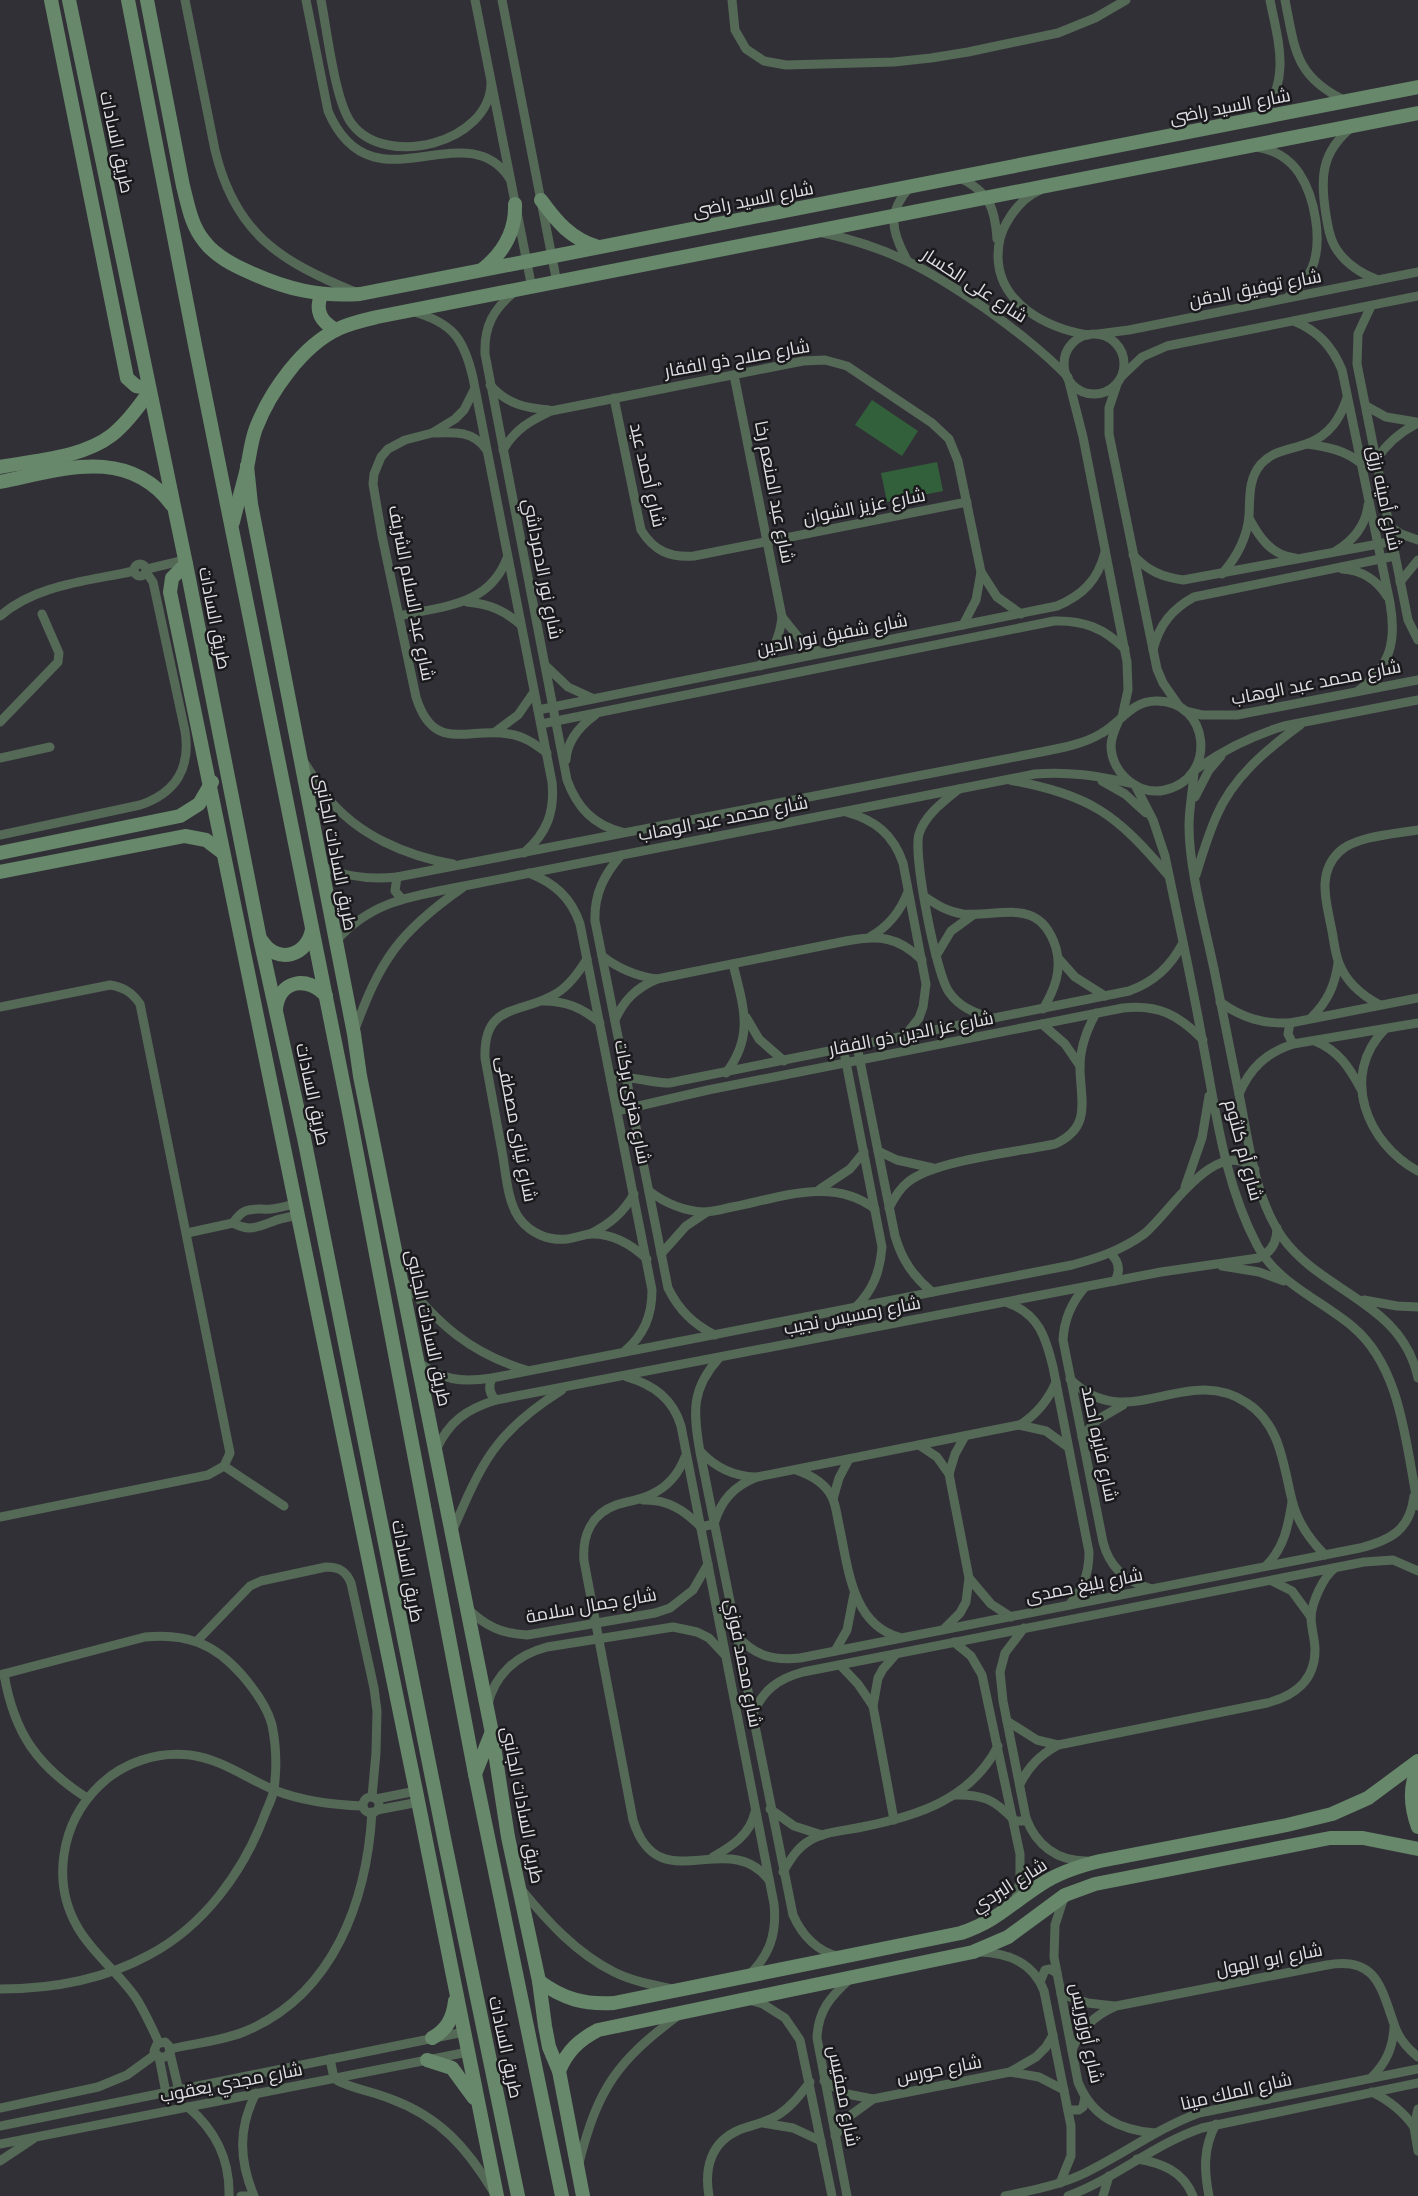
<svg xmlns="http://www.w3.org/2000/svg" width="1418" height="2196" viewBox="0 0 1418 2196" font-family="'Space Grotesk',Cairo,sans-serif">
<rect width="100%" height="100%" fill="#323037"/>
<!-- green -->
<g fill="#32603a">
<polygon points="872,400 918,431 902,456 855,425"/>
<polygon points="937,462 943,491 887,502 881,473"/>
</g>
<g fill="none" stroke-linecap="round" stroke-linejoin="round">
<!-- street -->
<g stroke="#556957" stroke-width="9">
<path d="M185 0 215 150C235 234 280 261 355 292"/>
<path d="M306 0 328 111C372 214 465 109 510 179"/>
<path d="M321 0C327 30 335 103 352 124 386 169 490 143 491 83"/>
<polyline points="475,0 532,288"/>
<polyline points="502,0 557,283"/>
<polyline points="732,0 735,30 746,49 764,61 786,65 894,62 931,58 968,52 1058,33 1095,18 1126,0"/>
<path d="M1285 0C1295 50 1295 77 1346 101"/>
<path d="M1263 117C1290 76 1279 45 1270 0"/>
<path d="M1352 127C1321 152 1320 178 1326 215 1328 227 1330 240 1337 250 1347 265 1362 274 1378 280"/>
<path d="M1256 147C1273 149 1289 158 1299 173 1315 197 1323 241 1312 268 1307 280 1299 289 1289 296"/>
<path d="M958 177C988 191 995 206 997 239"/>
<path d="M1040 190C1026 196 1015 208 1007 222 1000 233 998 243 998 257 999 304 1047 328 1088 335"/>
<path d="M819 232C889 247 928 269 986 309 1015 330 1043 351 1068 377"/>
<path d="M907 260C891 231 887 212 910 187"/>
<path d="M514 292C493 310 484 326 485 354L567 780C577 807 593 825 622 832"/>
<polyline points="1371,306 1358,334 1357,364 1408,620 1418,640"/>
<path d="M414 312C453 323 464 339 473 378L552 782C555 812 547 833 524 853"/>
<path d="M1294 321C1318 331 1332 346 1342 370L1390 603C1397 643 1390 666 1358 691"/>
<polyline points="1098,334 1129,330 1418,272"/>
<circle cx="1094" cy="364" r="30"/>
<path d="M734 375 782 617C780 637 773 651 760 666"/>
<polyline points="1122,376 1142,357 1167,346 1418,296"/>
<polyline points="1068,378 1083,437 1127,662 1128,690 1122,717"/>
<polyline points="1117,384 1109,408 1109,434 1157,669 1163,683 1179,706"/>
<path d="M490 385C507 404 525 408 549 410"/>
<path d="M474 390 464 410 455 419 432 433 405 440 388 449 381 457 374 474 373 484 382 536 416 697C434 755 469 726 509 734 524 736 535 744 547 753"/>
<path d="M614 398 641 530C654 551 670 558 694 556L967 502"/>
<polyline points="1366,406 1386,417 1416,422"/>
<path d="M434 433C455 432 473 431 486 449"/>
<path d="M1307 444C1328 447 1345 450 1362 464"/>
<path d="M503 450C515 429 530 421 551 411L803 361 825 360 847 366 932 423 949 439 958 461 981 572 976 600 963 625"/>
<path d="M1376 460C1387 443 1400 432 1418 423"/>
<path d="M1249 518C1259 537 1271 555 1295 558"/>
<polyline points="1389,526 1401,534 1418,540"/>
<path d="M1336 551C1353 541 1366 525 1368 505"/>
<path d="M1133 555C1148 571 1162 577 1183 580L1384 543"/>
<circle cx="140" cy="570" r="6"/>
<polyline points="147,569 185,560"/>
<path d="M1342 569C1361 570 1377 580 1387 596"/>
<polyline points="981,572 997,597 1021,614"/>
<path d="M1222 574C1236 558 1247 538 1249 516 1250 498 1248 479 1261 464 1274 450 1290 450 1306 444 1329 436 1340 419 1347 398"/>
<polyline points="1400,582 1418,560"/>
<path d="M467 602C489 604 504 610 521 625"/>
<path d="M0 616C37 584 89 581 134 571"/>
<path d="M399 616C443 606 489 606 507 558"/>
<polyline points="782,617 799,638 821,653"/>
<path d="M1153 650C1159 625 1172 609 1194 597L1395 556"/>
<polyline points="547,667 568,687 592,698"/>
<path d="M538 710 1057 606C1083 595 1098 580 1105 552"/>
<polyline points="1185,711 1202,715 1237,715 1418,680"/>
<polyline points="0,722 58,662 59,653 42,614"/>
<path d="M541 724 1054 621C1083 620 1104 628 1125 649"/>
<polyline points="495,732 518,715 534,692"/>
<polyline points="0,758 50,747"/>
<path d="M566 760C567 740 580 726 595 715"/>
<path d="M304 762C312 774 319 787 328 798 358 835 406 856 453 864"/>
<path d="M1195 770C1223 750 1251 736 1284 726L1418 700"/>
<path d="M1194 772C1193 790 1189 808 1189 826 1189 869 1205 926 1214 969 1223 1012 1231 1056 1240 1099 1249 1144 1255 1198 1282 1237 1322 1293 1402 1302 1418 1378"/>
<path d="M1010 780C1092 796 1115 813 1168 875"/>
<polyline points="1102,781 1125,794 1146,813"/>
<path d="M1135 785 1153 820 1165 856C1178 919 1192 981 1203 1044 1216 1112 1224 1182 1257 1245 1277 1283 1321 1300 1353 1327 1402 1368 1406 1447 1418 1506"/>
<path d="M959 789C944 801 925 815 919 834 913 855 936 974 949 992 959 1007 975 1013 991 1018"/>
<polyline points="1195,797 1209,770 1221,756"/>
<path d="M846 812C875 820 893 834 903 863L926 984 923 1007 919 1018 904 1037"/>
<path d="M0 835 140 805C176 793 191 768 185 731L153 582 146 572"/>
<path d="M621 855C604 875 594 894 595 921L668 1288C679 1310 693 1324 715 1335"/>
<path d="M321 866C346 877 369 880 397 877L1041 752C1062 748 1084 744 1102 733 1121 722 1132 701 1156 701 1210 700 1218 778 1165 790 1138 796 1112 773 1111 746 1111 737 1115 729 1119 720"/>
<path d="M529 873C554 883 571 897 580 924L652 1290C652 1316 644 1335 624 1352"/>
<path d="M1196 875C1202 855 1208 836 1216 817 1233 777 1266 750 1300 725"/>
<polyline points="397,877 395,891 402,899"/>
<path d="M925 897C937 905 948 912 963 914 1001 917 1040 896 1056 948 1062 970 1055 989 1043 1009"/>
<path d="M870 937C889 926 900 912 908 892"/>
<path d="M336 941C372 900 414 896 464 886L1035 774C1068 771 1098 776 1130 783"/>
<path d="M602 956C619 969 635 976 657 979"/>
<polyline points="936,956 951,931 973,915"/>
<path d="M587 959C579 972 570 985 557 993 523 1015 483 1001 485 1058 491 1091 497 1124 503 1157 506 1176 508 1202 519 1218 531 1234 549 1241 567 1239 575 1238 582 1235 590 1234 613 1233 631 1244 647 1259"/>
<polyline points="1059,959 1075,977 1105,996"/>
<path d="M543 1001C566 1001 583 1008 600 1023"/>
<path d="M1220 1002C1242 1018 1263 1024 1290 1023L1418 998"/>
<path d="M1380 1005C1363 996 1346 982 1339 963 1335 954 1334 941 1332 931 1327 904 1316 874 1339 852 1355 836 1395 834 1418 830"/>
<path d="M0 1007 110 985C123 987 132 992 140 1004L230 1453 224 1466 208 1475 0 1517"/>
<polyline points="746,1017 759,1039 784,1061"/>
<path d="M1311 1018C1327 1002 1335 986 1338 963"/>
<path d="M615 1020C624 1000 636 988 657 979L846 941C878 935 898 936 922 960"/>
<polyline points="1290,1023 1288,1034 1293,1044"/>
<polyline points="1042,1024 1065,1044 1080,1066"/>
<path d="M1385 1029C1339 1075 1367 1144 1418 1171"/>
<path d="M354 1032C380 960 399 932 462 888"/>
<path d="M1315 1041C1339 1051 1349 1067 1361 1089"/>
<path d="M857 1046 895 1236C902 1260 913 1276 932 1292"/>
<path d="M845 1057 882 1247C880 1272 873 1290 856 1307"/>
<path d="M726 1073C755 1035 743 1006 733 964"/>
<path d="M611 1080C628 1074 650 1083 669 1083L1129 991C1154 982 1170 967 1183 943"/>
<path d="M1239 1094C1250 1068 1266 1053 1293 1044L1418 1023"/>
<path d="M617 1111 708 1090 1123 1008C1158 1004 1179 1015 1203 1040"/>
<polyline points="878,1151 897,1160 933,1168"/>
<polyline points="1185,1187 1202,1138 1209,1096"/>
<polyline points="820,1189 850,1169 864,1152"/>
<path d="M649 1191C665 1203 684 1211 704 1212 713 1212 723 1209 732 1207 779 1198 833 1176 875 1209"/>
<path d="M889 1208C894 1198 899 1189 908 1182 935 1160 1018 1152 1055 1144 1093 1127 1080 1099 1080 1067 1080 1048 1087 1029 1096 1013"/>
<path d="M233 1223C245 1205 253 1210 271 1209 279 1208 287 1206 295 1204"/>
<path d="M187 1233 233 1223C249 1232 258 1227 274 1221 282 1218 290 1217 298 1215"/>
<path d="M590 1234C610 1224 623 1213 634 1194"/>
<path d="M1110 1253C1119 1261 1121 1270 1115 1281"/>
<polyline points="661,1254 686,1226 707,1212"/>
<polyline points="1222,1266 1259,1272 1284,1281"/>
<path d="M402 1279C438 1324 470 1353 526 1370"/>
<path d="M1085 1287C1071 1303 1064 1319 1063 1340L1103 1542C1109 1566 1125 1581 1149 1588"/>
<polyline points="1364,1300 1397,1306 1418,1307"/>
<path d="M1008 1303C1039 1314 1046 1338 1053 1367L1089 1552C1089 1574 1083 1589 1069 1605"/>
<path d="M719 1358C691 1389 693 1412 700 1452L793 1915C802 1935 815 1950 837 1956"/>
<path d="M416 1361C443 1380 460 1383 492 1378L1072 1265C1098 1258 1122 1250 1144 1234 1170 1213 1216 1134 1255 1169"/>
<path d="M627 1377C654 1385 673 1399 681 1426L774 1904C777 1933 770 1955 749 1975"/>
<path d="M492 1378C488 1387 489 1394 496 1400"/>
<path d="M1070 1379C1127 1437 1186 1362 1247 1403 1281 1425 1283 1465 1292 1500 1297 1521 1310 1540 1325 1555"/>
<path d="M1020 1425C1037 1414 1048 1401 1056 1382"/>
<polyline points="1082,1437 1097,1420 1123,1405"/>
<polyline points="919,1445 937,1457 949,1474 969,1578 966,1602 960,1613 944,1629"/>
<path d="M436 1450C449 1421 467 1409 496 1400L1161 1272 1258 1258C1271 1253 1277 1242 1277 1228"/>
<path d="M701 1452C716 1468 733 1476 755 1477"/>
<path d="M685 1457C679 1473 669 1486 652 1494 641 1500 628 1501 616 1505 591 1514 582 1536 584 1561L633 1820C658 1902 728 1826 769 1880"/>
<polyline points="224,1466 284,1506"/>
<path d="M796 1470C811 1475 825 1483 832 1497 836 1505 837 1516 839 1525 848 1565 851 1624 899 1637"/>
<polyline points="949,1474 955,1454 965,1436"/>
<polyline points="833,1499 839,1478 849,1459"/>
<path d="M643 1500C667 1499 684 1510 701 1527L714 1524C721 1500 734 1486 757 1477L1019 1425 1046 1431 1068 1447"/>
<path d="M452 1532C482 1462 495 1432 562 1390"/>
<path d="M1266 1566C1284 1548 1288 1527 1292 1502"/>
<polyline points="969,1578 991,1604 1011,1617"/>
<polyline points="1272,1581 1292,1591 1311,1617"/>
<path d="M467 1608C485 1626 502 1634 527 1635L655 1613 670 1608 693 1590 708 1564"/>
<path d="M1024 1628 1005 1653 1000 1672 1003 1701 1026 1818C1036 1845 1057 1861 1086 1861"/>
<path d="M736 1635C755 1656 773 1661 800 1658L1360 1548C1391 1540 1410 1530 1414 1496"/>
<path d="M197 1641 250 1586 261 1581 326 1567C339 1567 346 1571 351 1583L374 1688 377 1711 376 1753 372 1797"/>
<polyline points="954,1642 971,1656 982,1675 1020,1854 1020,1880 1015,1903"/>
<polyline points="835,1651 847,1630 854,1594"/>
<polyline points="840,1665 858,1684 873,1706"/>
<path d="M4 1674C14 1733 37 1766 87 1798"/>
<path d="M0 1675 145 1637C186 1633 214 1643 242 1675 254 1689 267 1706 272 1725 276 1745 277 1768 274 1789 273 1797 268 1806 265 1814 244 1871 204 1926 149 1955 103 1980 52 1989 0 1989"/>
<path d="M488 1704C495 1674 517 1655 547 1647L673 1627 697 1632 709 1638 724 1654"/>
<path d="M752 1716C762 1691 777 1679 803 1672L1364 1562 1393 1560 1418 1571"/>
<polyline points="1007,1721 1037,1740 1058,1745"/>
<path d="M1020 1784C1029 1766 1040 1755 1058 1745L1267 1703C1295 1696 1315 1680 1315 1650 1315 1639 1311 1628 1311 1617 1312 1602 1323 1577 1335 1568"/>
<path d="M954 1795C984 1794 995 1800 1015 1821H1023L1026 1818"/>
<circle cx="371" cy="1805" r="8"/>
<polyline points="376,1799 416,1791"/>
<polyline points="770,1809 794,1826 822,1835"/>
<polyline points="377,1810 419,1802"/>
<polyline points="894,1820 873,1706 878,1678 883,1669 896,1654"/>
<path d="M713 1857C732 1846 750 1835 755 1812"/>
<path d="M783 1872C790 1860 797 1848 809 1841 824 1831 845 1831 862 1827 918 1816 971 1799 998 1746"/>
<path d="M521 1889C547 1921 576 1953 614 1972 632 1981 653 1985 673 1989"/>
<path d="M1064 1897 1055 1925 1054 1957 1078 2082C1092 2117 1120 2130 1155 2133"/>
<path d="M979 1952C1008 1953 1033 1962 1044 1991L1071 2126V2156L1060 2183"/>
<polyline points="1040,1982 1045,1970 1050,1969 1057,1973"/>
<polyline points="1061,1994 1088,2003 1114,2006"/>
<polyline points="749,2000 763,2004 785,2018 800,2040 832,2196"/>
<path d="M159 2043C152 2028 145 2012 136 1998 119 1973 93 1954 78 1928 51 1882 61 1823 99 1786 122 1763 157 1751 190 1755 221 1759 246 1778 274 1790 302 1801 333 1805 363 1806"/>
<path d="M170 2049C195 2043 223 2041 246 2031 334 1994 367 1900 372 1812"/>
<path d="M1072 2050C1081 2028 1095 2015 1116 2006L1327 1965C1376 1956 1381 1987 1394 2024 1398 2038 1407 2048 1418 2057"/>
<polyline points="170,2053 179,2091"/>
<polyline points="159,2057 165,2057 170,2053 169,2046 165,2042 157,2044 154,2051 159,2057 166,2093"/>
<path d="M330 2059 334 2078 338 2081C354 2089 374 2092 391 2099 440 2117 467 2148 493 2191"/>
<polyline points="1010,2072 1039,2077 1064,2090"/>
<path d="M1371 2078C1386 2063 1393 2048 1394 2027"/>
<polyline points="824,2081 847,2094 873,2099 1010,2072 1036,2057 1046,2047 1053,2035"/>
<path d="M1372 2092C1390 2101 1403 2111 1414 2127"/>
<path d="M188 2107C216 2131 230 2159 229 2196"/>
<polyline points="0,2108 98,2087 127,2075 156,2054"/>
<polyline points="1418,2109 1414,2127 1418,2151"/>
<polyline points="1068,2110 1079,2110 1083,2107 1085,2097"/>
<polyline points="763,2123 793,2128 821,2141"/>
<polyline points="0,2126 464,2032"/>
<polyline points="835,2136 851,2115 873,2099"/>
<polyline points="0,2144 468,2052"/>
<path d="M1137 2159C1162 2163 1183 2171 1193 2196"/>
<polyline points="0,2161 33,2139"/>
<path d="M579 2163C598 2088 617 2061 679 2015"/>
<polyline points="241,2196 250,2196"/>
<path d="M254 2196C239 2160 238 2128 256 2093"/>
<path d="M709 2196C704 2168 711 2142 739 2130 752 2125 765 2123 778 2115 791 2107 800 2095 810 2082"/>
<path d="M847 2196 817 2038C818 2011 830 1997 850 1979"/>
<path d="M1005 2196C1033 2190 1060 2185 1085 2173 1124 2154 1158 2128 1199 2113L1418 2069"/>
<path d="M1068 2196C1115 2179 1154 2144 1202 2128L1418 2083"/>
<polyline points="1103,2196 1109,2176"/>
<path d="M1209 2196C1204 2171 1203 2147 1216 2124"/>
</g>
<!-- secondary -->
<g stroke="#67886b" stroke-width="14">
<polyline points="51,0 127,378 136,386 148,388"/>
<polyline points="69,0 186,564 260,939 304,1138 445,1843 518,2196"/>
<polyline points="128,0 195,345 348,1107 475,1774 562,2196"/>
<path d="M147 0 183 186C188 205 191 225 204 241 215 256 233 265 249 272 286 289 319 297 360 294L1418 87"/>
<path d="M541 200C557 222 571 239 598 247"/>
<path d="M483 269C504 252 516 231 515 204"/>
<path d="M321 295C315 311 321 322 336 330"/>
<polyline points="247,466 251,504 354,1034 360,1076 492,1733 508,1837 539,1981 545,2026 549,2047 559,2071 583,2196"/>
<path d="M0 467C36 460 82 458 112 435 127 423 138 408 149 392"/>
<path d="M0 482C61 470 127 445 172 505"/>
<path d="M233 522C237 504 243 486 247 468 250 454 251 441 256 428 270 392 302 346 338 329 350 323 364 320 377 317L1418 113"/>
<polyline points="186,564 172,578 170,592 416,1791 497,2196"/>
<polyline points="0,853 180,816 199,804 212,782"/>
<polyline points="0,872 185,836 206,840 223,853"/>
<path d="M262 941C277 965 308 956 312 929"/>
<path d="M276 1009C279 980 308 975 326 996"/>
<path d="M1418 1768C1409 1787 1411 1808 1418 1827"/>
<polyline points="475,1774 491,1734"/>
<path d="M539 1981C563 1999 585 2005 614 2003L961 1933C997 1921 1010 1904 1040 1885 1058 1873 1079 1866 1100 1861L1287 1825 1332 1814 1368 1798 1418 1761"/>
<path d="M432 2038C447 2030 453 2018 455 2001"/>
<polyline points="427,2060 452,2068 474,2098"/>
<path d="M559 2071C567 2051 579 2040 598 2030L973 1952 1008 1937 1065 1895 1095 1884 1330 1838H1363L1418 1849"/>
</g>
</g>
<g text-anchor="middle" dominant-baseline="central" stroke-width="5" stroke-linejoin="round" paint-order="stroke">
<!-- street labels -->
<g font-size="18" fill="#e0dfe3" stroke="#1a191c">
<text transform="translate(1230 106) rotate(-11)">شارع السيد راضى</text>
<text transform="translate(117 142) rotate(78)">طريق السادات</text>
<text transform="translate(753 199) rotate(-11)">شارع السيد راضى</text>
<text transform="translate(975 285) rotate(33)">شارع على الكسار</text>
<text transform="translate(1255 288) rotate(-11)">شارع توفيق الدقن</text>
<text transform="translate(737 358) rotate(-10)">شارع صلاح ذو الفقار</text>
<text transform="translate(648 475) rotate(77)">شارع أحمد عيد</text>
<text transform="translate(775 492) rotate(79)">شارع عبد المنعم رخا</text>
<text transform="translate(1385 498) rotate(78)">شارع أمينه رزق</text>
<text transform="translate(864 506) rotate(-11)">شارع عزيز الشوان</text>
<text transform="translate(543 569) rotate(79)">شارع نور الدمرداشي</text>
<text transform="translate(412 593) rotate(79)">شارع عبد السلام الشريف</text>
<text transform="translate(215 618) rotate(79)">طريق السادات</text>
<text transform="translate(832 634) rotate(-11)">شارع شفيق نور الدين</text>
<text transform="translate(1316 682) rotate(-11)">شارع محمد عبد الوهاب</text>
<text transform="translate(723 818) rotate(-11)">شارع محمد عبد الوهاب</text>
<text transform="translate(336 852) rotate(79)">طريق السادات الجانبى</text>
<text transform="translate(911 1033) rotate(-11)">شارع عز الدين ذو الفقار</text>
<text transform="translate(313 1094) rotate(78)">طريق السادات</text>
<text transform="translate(633 1102) rotate(79)">شارع هنرى بركات</text>
<text transform="translate(517 1129) rotate(79)">شارع نيازى مصطفى</text>
<text transform="translate(1244 1150) rotate(75)">شارع أم كلثوم</text>
<text transform="translate(852 1315) rotate(-11)">شارع رمسيس نجيب</text>
<text transform="translate(429 1328) rotate(78)">طريق السادات الجانبى</text>
<text transform="translate(1100 1444) rotate(78)">شارع فايزه احمد</text>
<text transform="translate(408 1571) rotate(79)">طريق السادات</text>
<text transform="translate(1084 1585) rotate(-11)">شارع بليغ حمدى</text>
<text transform="translate(591 1605) rotate(-10)">شارع جمال سلامة</text>
<text transform="translate(744 1663) rotate(79)">شارع محمد فوزي</text>
<text transform="translate(523 1805) rotate(79)">طريق السادات الجانبى</text>
<text transform="translate(1009 1885) rotate(-32)">شارع البردي</text>
<text transform="translate(1269 1959) rotate(-11)">شارع ابو الهول</text>
<text transform="translate(1087 2033) rotate(78)">شارع أوزوريس</text>
<text transform="translate(506 2047) rotate(78)">طريق السادات</text>
<text transform="translate(939 2069) rotate(-11)">شارع حورس</text>
<text transform="translate(231 2082) rotate(-11)">شارع مجدي يعقوب</text>
<text transform="translate(1236 2091) rotate(-13)">شارع الملك مينا</text>
<text transform="translate(844 2096) rotate(79)">شارع ممفيس</text>
</g>
</g>
</svg>
